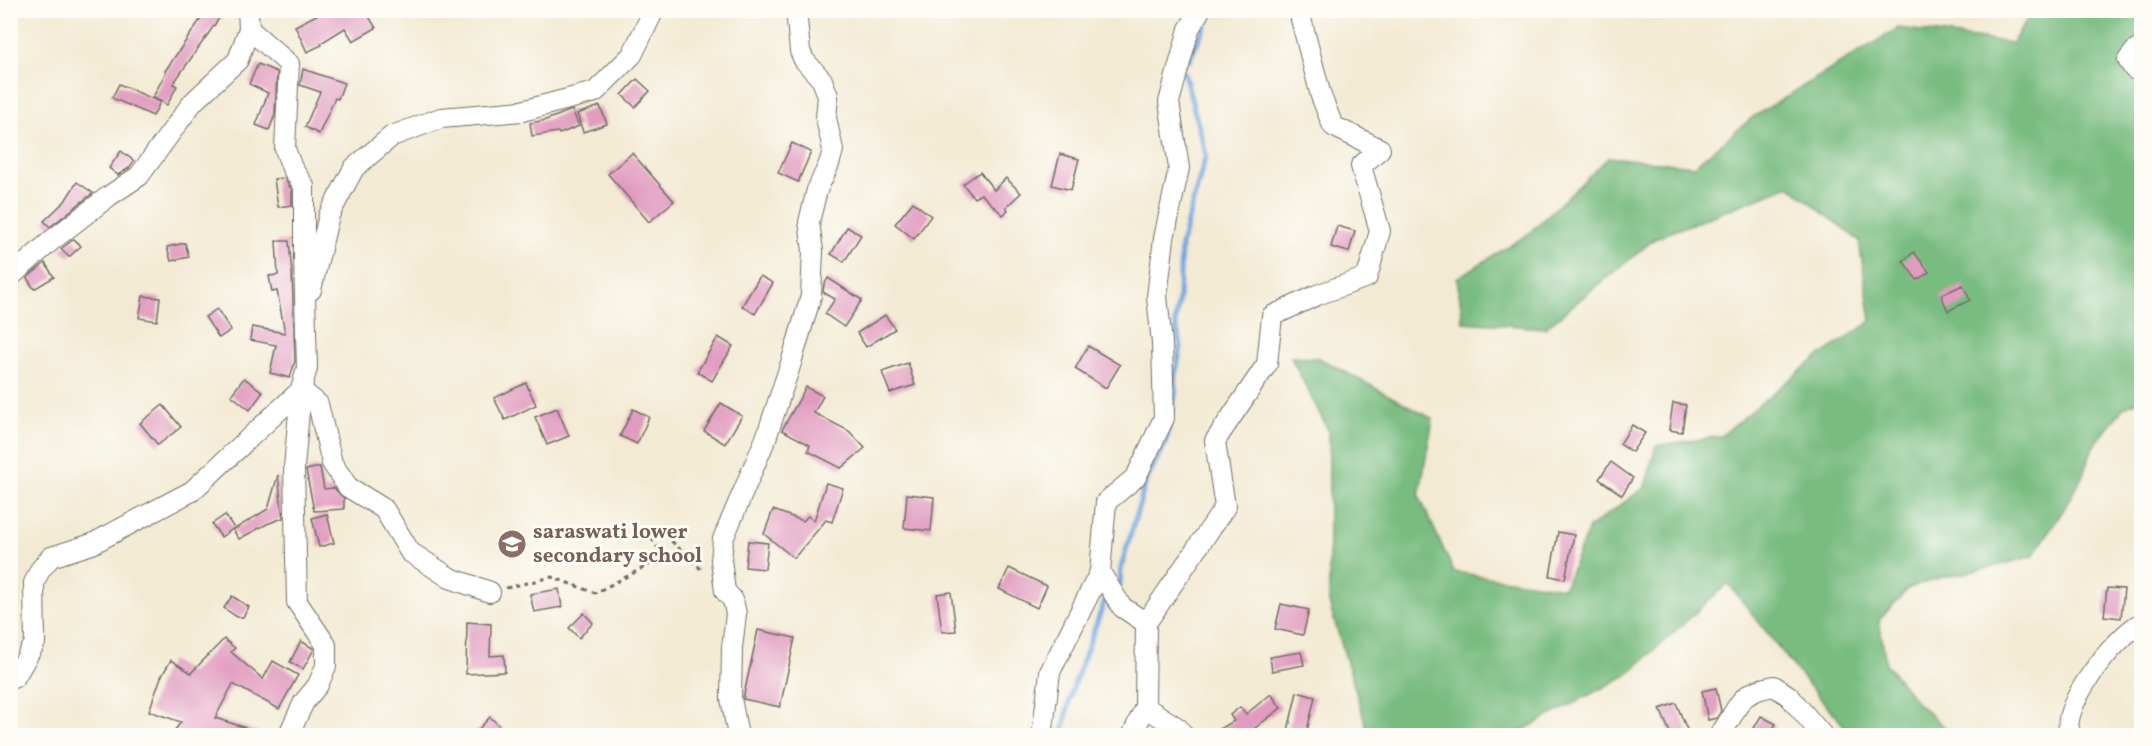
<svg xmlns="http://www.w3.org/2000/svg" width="2152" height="746" viewBox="0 0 2152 746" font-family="Vollkorn,serif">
<rect width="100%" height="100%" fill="#fdfcf7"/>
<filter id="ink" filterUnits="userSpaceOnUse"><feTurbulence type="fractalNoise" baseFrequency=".0167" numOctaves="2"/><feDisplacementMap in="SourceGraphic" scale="12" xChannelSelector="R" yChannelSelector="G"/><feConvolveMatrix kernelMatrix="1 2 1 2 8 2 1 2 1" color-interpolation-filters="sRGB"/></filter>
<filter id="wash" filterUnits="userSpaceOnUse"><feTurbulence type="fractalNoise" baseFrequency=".008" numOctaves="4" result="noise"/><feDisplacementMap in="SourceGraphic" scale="24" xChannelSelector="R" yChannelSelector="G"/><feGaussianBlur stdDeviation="1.35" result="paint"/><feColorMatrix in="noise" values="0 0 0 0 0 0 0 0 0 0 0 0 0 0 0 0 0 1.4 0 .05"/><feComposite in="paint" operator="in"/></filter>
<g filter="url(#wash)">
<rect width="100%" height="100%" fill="#f3ead3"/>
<!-- forest -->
<polygon fill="#78bc80" stroke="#527456" stroke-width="1.5" points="2033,11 2141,11 2141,400 2124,407 2093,447 2082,477 2062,512 2033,556 1989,568 1939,578 1909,588 1879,620 1886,664 1918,704 1954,735 1852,735 1802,677 1728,583 1627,675 1514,735 1369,735 1329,603 1329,432 1291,357 1319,358 1433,419 1419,496 1454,572 1564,588 1589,528 1645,487 1656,446 1721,436 1810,363 1871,321 1859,241 1789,186 1656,238 1545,328 1463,322 1457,278 1527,235 1609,157 1694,166 1753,117 1898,28 2012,43"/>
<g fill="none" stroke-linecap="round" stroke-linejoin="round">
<!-- stream -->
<g stroke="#71a6de" stroke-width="5">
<polyline points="1189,61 1212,10"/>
<polyline points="1172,411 1176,390 1175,375 1181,346 1175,323 1179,298 1181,245 1206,155 1184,72"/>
<polyline points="1120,585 1121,568 1146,481 1166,443 1169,426"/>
<polyline points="1062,736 1071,693 1105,600"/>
</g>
</g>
<g id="blocks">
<!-- building -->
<g fill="#e19bbf">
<polygon points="207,10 225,10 173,84 177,86 167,105 153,97 166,72 165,71"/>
<polygon points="326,10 365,10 376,28 353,41 345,28 321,43 322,45 307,52 295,26"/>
<polygon points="258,64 277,72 275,115 269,130 256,125 268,93 249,84"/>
<polygon points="303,69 344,83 338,99 335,98 319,134 305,127 320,92 300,85"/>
<polygon points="637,79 650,91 635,107 622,95"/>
<polygon points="119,84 160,102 153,116 112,98"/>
<polygon points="600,106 607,124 583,132 577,114"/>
<polygon points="572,110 579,126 559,134 558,132 532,136 530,123 546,120"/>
<polygon points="792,143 811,152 798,182 778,173"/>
<polygon points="121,151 134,161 129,168 118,175 109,168"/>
<polygon points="632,153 674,201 649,222 608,174"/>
<polygon points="1060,154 1079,159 1071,190 1052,185"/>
<polygon points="980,172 994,190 1006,178 1021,193 1006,207 1008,210 1003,215 981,194 974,198 963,184"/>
<polygon points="284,178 292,190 292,205 278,207 274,179"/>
<polygon points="77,182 93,193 50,227 44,221 65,201"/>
<polygon points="913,202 931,216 914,239 895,224"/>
<polygon points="1337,226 1355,231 1349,252 1331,247"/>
<polygon points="847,227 861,235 844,262 831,254"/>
<polygon points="74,239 81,246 69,257 61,249"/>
<polygon points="276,241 289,241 292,273 295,361 290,378 270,373 276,345 250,340 252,327 285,333 277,291 272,292 269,276 278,275"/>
<polygon points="185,243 189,257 171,261 167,247"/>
<polygon points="1914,252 1929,272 1917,280 1903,261"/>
<polygon points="45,263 54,277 34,289 27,278"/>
<polygon points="760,276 773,283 755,314 742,306"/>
<polygon points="828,278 862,300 844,327 825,314 835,299 823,292 824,285"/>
<polygon points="1963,285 1970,300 1948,311 1941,295"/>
<polygon points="143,296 160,298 157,321 139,318"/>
<polygon points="217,309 231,330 219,338 205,317"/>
<polygon points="885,315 895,329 866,347 857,333"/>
<polygon points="718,337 733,346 712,381 697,372"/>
<polygon points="1088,346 1120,365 1106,388 1075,369"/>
<polygon points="908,363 915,385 890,393 882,372"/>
<polygon points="244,378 263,392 250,410 231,395"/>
<polygon points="526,383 536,405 505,420 494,398"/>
<polygon points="806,387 823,396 814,413 849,431 865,448 841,468 808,451 810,445 782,430"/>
<polygon points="721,403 742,416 725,444 704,431"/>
<polygon points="1673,403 1686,405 1682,432 1669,430"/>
<polygon points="163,405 181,427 158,445 140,423"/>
<polygon points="557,408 569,436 547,445 535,417"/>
<polygon points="633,409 649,417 637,444 620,436"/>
<polygon points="1632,425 1645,433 1632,452 1620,444"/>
<polygon points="1611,462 1633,478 1622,495 1599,479"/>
<polygon points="320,467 324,489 334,488 344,498 344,509 314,511 306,470"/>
<polygon points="278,475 283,518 267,524 239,539 233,530 268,509"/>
<polygon points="826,483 843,488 832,522 826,520 794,558 764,534 773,510 803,521 808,516 814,521"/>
<polygon points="907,494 934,497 931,531 904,528"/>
<polygon points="327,514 334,543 319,547 312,518"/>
<polygon points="225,515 234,528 221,537 212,524"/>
<polygon points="1558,532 1574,535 1565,579 1550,576"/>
<polygon points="748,541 768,543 765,569 745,567"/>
<polygon points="1009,568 1047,586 1037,608 999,589"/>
<polygon points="2107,588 2124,589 2121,618 2104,616"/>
<polygon points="559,589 562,607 534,612 530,594"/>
<polygon points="951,592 956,631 942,632 937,594"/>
<polygon points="232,596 249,607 243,617 237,617 224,608"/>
<polygon points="1281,604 1309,610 1303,635 1275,629"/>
<polygon points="584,613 593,623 579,638 569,628"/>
<polygon points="467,622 491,624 490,656 504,655 505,672 466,674"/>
<polygon points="758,630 795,638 780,707 743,699"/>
<polygon points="224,639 235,648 231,652 263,679 273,661 298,675 279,709 233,684 215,718 262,733 261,735 171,735 181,722 149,711 161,677 171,660 191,673"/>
<polygon points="301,641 314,649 303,669 290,662"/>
<polygon points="1301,652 1304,665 1272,671 1270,657"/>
<polygon points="1716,688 1721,711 1717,718 1708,720 1702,691"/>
<polygon points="1297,692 1315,697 1306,735 1287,735"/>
<polygon points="1271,694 1281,708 1246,735 1209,735 1234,721 1230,715 1240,707 1246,714"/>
<polygon points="1676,703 1688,732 1678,735 1671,735 1660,709"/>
<polygon points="1761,716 1776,724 1769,735 1750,735"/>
<polygon points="490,717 509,735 473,735"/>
</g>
</g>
</g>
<g filter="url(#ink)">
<use href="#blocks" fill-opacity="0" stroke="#716e66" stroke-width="1.5"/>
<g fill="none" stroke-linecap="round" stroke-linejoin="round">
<!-- minor casing -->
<g stroke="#716e66" stroke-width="22">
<g id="minor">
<polyline points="249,29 289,64 285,149 292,168 304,186 304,258 307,368 301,390 294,467 297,602 326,645 326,666 318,685 304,702 288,736"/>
<polyline points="2142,47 2135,51 2128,60 2134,69 2142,73"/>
<polyline points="10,277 51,241 109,196 139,176 193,102 238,60 249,29 248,10"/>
<polyline points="311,290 329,215 354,168 392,136 441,118 522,111 595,92 632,55 654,10"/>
<polyline points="1100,572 1122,607 1146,623"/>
<polyline points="10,679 15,677 35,643 34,583 40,570 51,557 92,544 192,491 301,390 318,404 332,463 348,487 384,509 410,552 450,578 490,592"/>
<polyline points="1145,707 1178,728 1184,736"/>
<polyline points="738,736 731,698 732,648 736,614 733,600 725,591 721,560 723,539 766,438 791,363 811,296 813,251 809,222 817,190 829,164 833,150 826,118 828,96 822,80 804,60 800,51 796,10"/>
<polyline points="1042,736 1050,672 1100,572 1106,502 1136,477 1164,418 1162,343 1157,297 1164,238 1179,168 1169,102 1189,29 1200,10"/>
<polyline points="1132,736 1145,707 1146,623 1225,507 1215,441 1267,364 1272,316 1317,295 1367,277 1380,231 1361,166 1380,149 1333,126 1321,96 1301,19"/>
<path d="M1719 736C1741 707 1734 693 1774 686L1789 696 1823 736"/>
<path d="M2072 736C2053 713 2119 632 2142 623"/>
</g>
</g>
<!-- path -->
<polyline stroke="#716e66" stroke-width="3" stroke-dasharray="4.5 4.5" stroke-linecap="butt" points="506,588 552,577 595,593 664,557 652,539 664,534 704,572"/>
<!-- minor -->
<use href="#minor" stroke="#fff" stroke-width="20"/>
</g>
</g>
<!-- icons -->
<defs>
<g id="school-disc" transform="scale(1.5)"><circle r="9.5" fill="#8d6e63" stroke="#fdfcf7"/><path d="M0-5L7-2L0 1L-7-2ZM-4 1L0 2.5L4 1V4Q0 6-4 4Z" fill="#fff"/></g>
</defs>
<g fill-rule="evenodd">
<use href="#school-disc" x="512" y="544"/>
</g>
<g text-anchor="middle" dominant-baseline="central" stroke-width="6" stroke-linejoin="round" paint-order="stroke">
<!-- education labels -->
<g font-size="21" font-weight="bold" fill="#785e54" stroke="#fdfcf7" text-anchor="start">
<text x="533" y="532">saraswati lower<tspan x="533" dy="24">secondary school</tspan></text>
</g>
</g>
<!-- margin -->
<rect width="2152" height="746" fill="none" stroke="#fdfcf7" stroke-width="36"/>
</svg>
